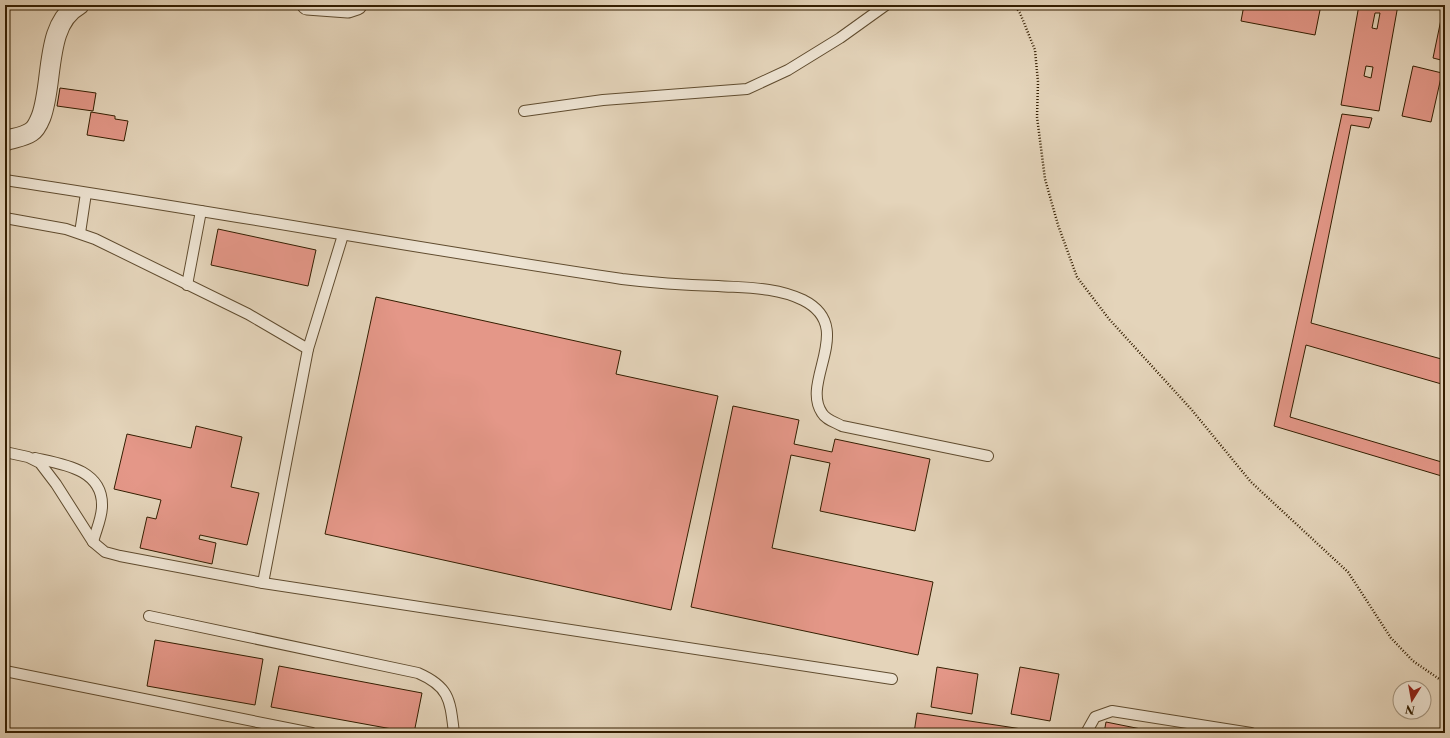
<svg xmlns="http://www.w3.org/2000/svg" width="1450" height="738" viewBox="0 0 1450 738" font-family="'Libre Caslon Text',serif">
<rect width="100%" height="100%" fill="#e4d4ba"/>
<filter id="stains"><feTurbulence type="fractalNoise" baseFrequency=".005" numOctaves="4"/><feColorMatrix values="0 0 0 0 .2 0 0 0 0 .09 0 0 0 0 .02 0 0 0 .5 -.17"/></filter>
<radialGradient id="worn" r=".72"><stop offset=".6" stop-color="#630" stop-opacity="0"/><stop offset="1" stop-color="#630" stop-opacity=".3"/></radialGradient>
<!-- building -->
<g fill="#e49788" stroke="#341e01" fill-rule="evenodd">
<polygon points="1244,5 1321,5 1315,35 1241,21"/>
<path d="M1359 5H1398L1379 111 1341 105ZM1375 13H1380L1377 29 1372 28ZM1366 66 1373 67 1371 78 1364 76Z"/>
<polygon points="1444,5 1445,5 1445,61 1433,58"/>
<polygon points="1413,66 1442,73 1431,122 1402,116"/>
<polygon points="60,88 96,93 93,111 57,106"/>
<polygon points="91,112 115,116 115,119 128,121 124,141 87,135"/>
<polygon points="1342,114 1372,118 1369,128 1351,125 1311,323 1445,360 1445,385 1306,345 1290,417 1445,463 1445,477 1274,426"/>
<polygon points="218,229 316,250 308,286 211,265"/>
<polygon points="376,297 621,351 616,374 718,396 671,610 325,534"/>
<polygon points="733,406 799,420 794,444 832,452 835,439 930,459 915,531 820,511 830,463 791,455 772,548 933,582 918,655 691,607"/>
<polygon points="196,426 242,437 231,487 259,493 247,545 200,535 199,539 216,543 212,564 140,548 147,517 156,519 161,500 114,489 127,434 191,448"/>
<polygon points="155,640 263,659 255,705 147,686"/>
<polygon points="279,666 422,693 414,733 271,707"/>
<polygon points="937,667 978,674 972,714 931,707"/>
<polygon points="1020,667 1059,674 1050,721 1011,714"/>
<polygon points="917,713 1048,733 914,733"/>
<polygon points="1106,722 1161,733 1104,733"/>
</g>
<g fill="none" stroke-linecap="round" stroke-linejoin="round">
<!-- lane casing -->
<g stroke="#604c2f" stroke-width="12">
<g id="lane">
<polyline points="524,111 603,100 747,89 788,70 840,38 886,5"/>
<path d="M5 180C211 211 416 248 622 279 654 283 686 285 718 286 747 288 776 287 803 300 857 327 800 381 822 413 826 420 835 422 842 426L988 456"/>
<polyline points="5,218 66,229 95,239 248,314 308,349"/>
<polyline points="80,233 86,193"/>
<polyline points="187,285 201,211"/>
<polyline points="5,452 28,457 40,463 56,484 93,542 105,552 120,556 263,583 892,679"/>
<path d="M35 458C62 464 103 469 102 506 102 518 96 530 93 542"/>
<polyline points="263,583 308,349 343,235"/>
<path d="M149 616 418 673C450 687 450 700 454 733"/>
<polyline points="5,671 312,733"/>
<polyline points="1086,733 1095,717 1112,711 1251,733"/>
</g>
</g>
<!-- street casing -->
<g stroke="#604c2f" stroke-width="21">
<g id="street">
<polyline points="307,5 348,8 357,5"/>
<path d="M5 141C13 138 24 137 31 132 36 129 39 122 41 117 54 83 44 24 79 5"/>
</g>
</g>
<!-- path -->
<polyline stroke="#341e01" stroke-width="2.5" stroke-dasharray="1 2" stroke-linecap="butt" points="1014,5 1020,13 1035,50 1038,82 1037,117 1045,179 1058,225 1077,277 1109,319 1191,409 1251,482 1348,572 1391,638 1413,661 1445,683"/>
<!-- lane -->
<use href="#lane" stroke="#ede3d2" stroke-width="10"/>
<!-- street -->
<use href="#street" stroke="#ede3d2" stroke-width="19"/>
</g>
<!-- margin -->
<rect width="1450" height="738" fill="none" stroke="#e4d4ba" stroke-width="20"/>
<rect x="6" y="6" width="1438" height="726" fill="none" stroke="#341e01" stroke-width="2"/>
<rect x="10" y="10" width="1430" height="718" fill="none" stroke="#341e01"/>
<!-- north arrow -->
<g transform="translate(1412 700) rotate(191)"><circle r="19" fill="#ede3d2" stroke="#a3947e"/>
<path d="M0-3L7 15L0 10L-7 15Z" fill="#8f2418"/>
<text y="-6" font-size="11" font-weight="bold" text-anchor="middle" fill="#341e01">N</text>
</g>
<rect width="100%" height="100%" filter="url(#stains)"/>
<rect width="100%" height="100%" fill="url(#worn)"/>
</svg>
